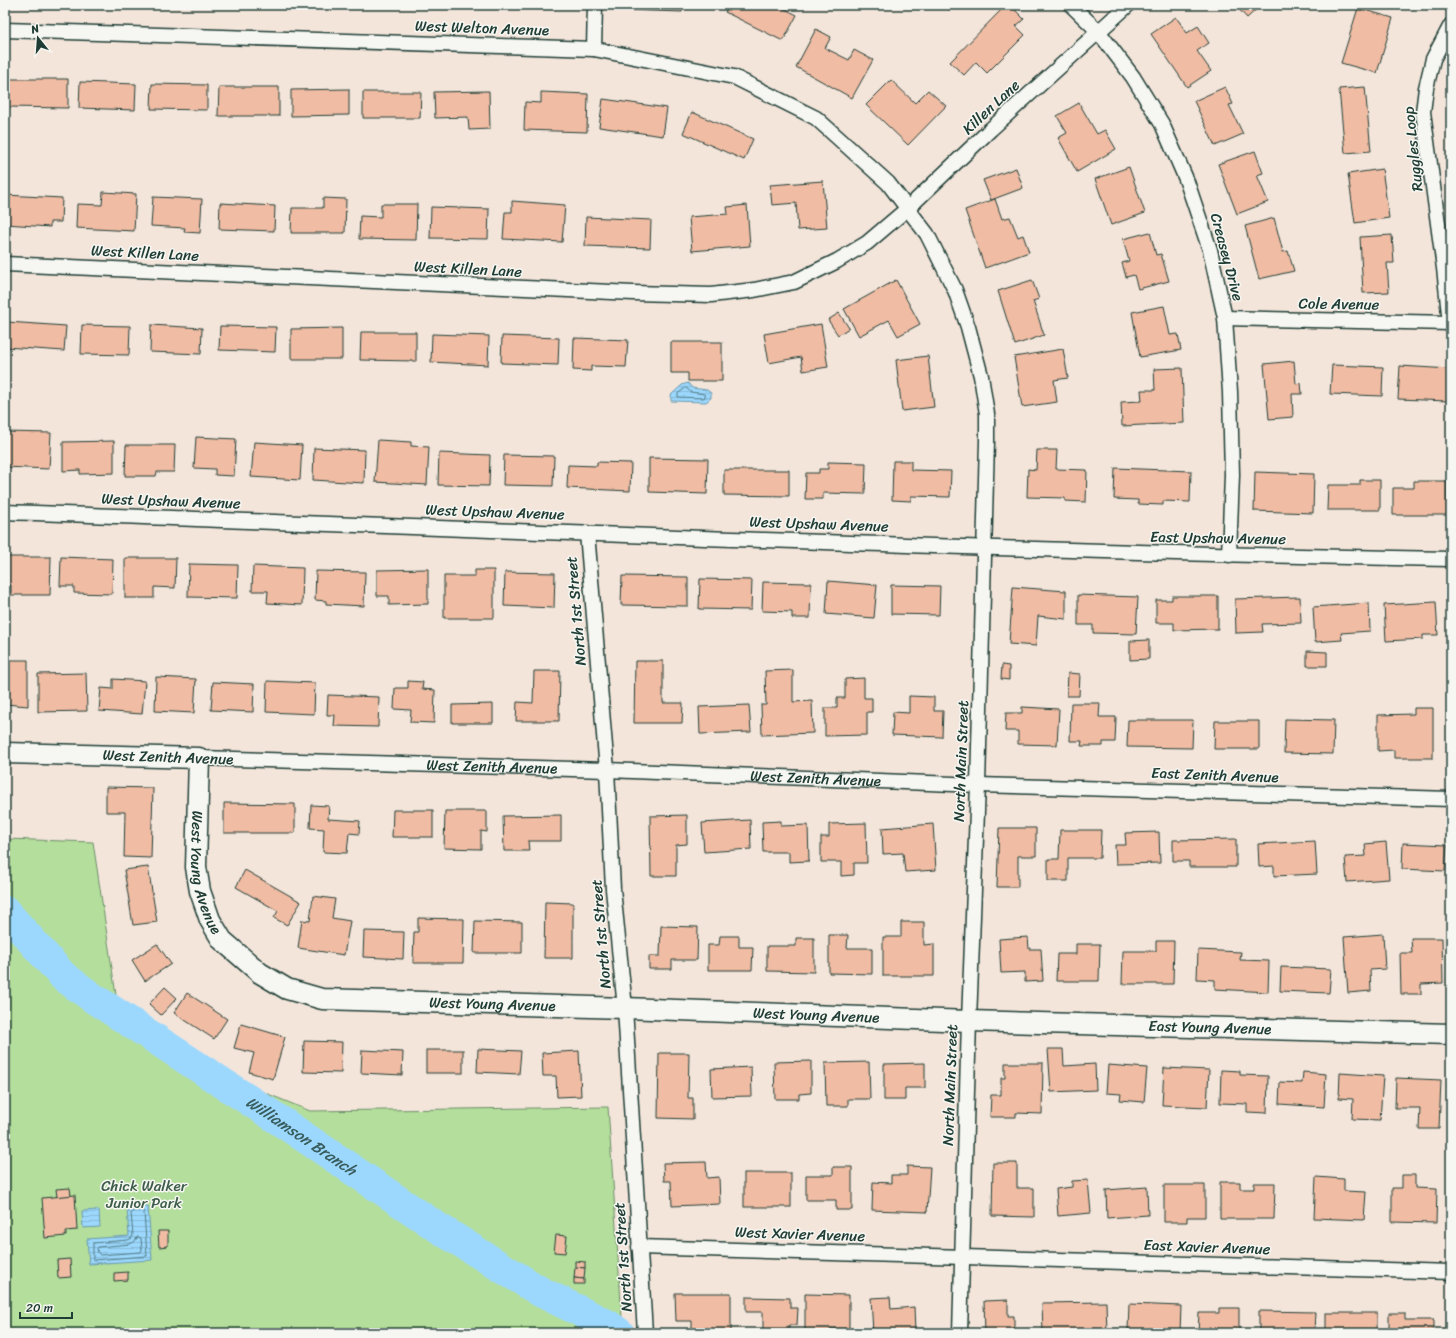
<svg xmlns="http://www.w3.org/2000/svg" width="1456" height="1338" viewBox="0 0 1456 1338" font-family="Sriracha,sans-serif">
<defs>
<pattern id="water-rules" width="6" height="5" patternUnits="userSpaceOnUse"><rect width="6" height="5" fill="#9cd8fd"/><path d="M0 2.5h6" fill="none" stroke="#86bad9"/></pattern>
</defs>
<rect width="100%" height="100%" fill="#f4e5db"/>
<filter id="ink" filterUnits="userSpaceOnUse"><feTurbulence type="fractalNoise" baseFrequency=".025" numOctaves="2"/><feDisplacementMap in="SourceGraphic" scale="8" xChannelSelector="R" yChannelSelector="G"/><feConvolveMatrix kernelMatrix="1 2 1 2 8 2 1 2 1" color-interpolation-filters="sRGB"/></filter>
<g filter="url(#ink)">
<!-- park -->
<polygon fill="#b4de9b" stroke="#6a8e68" points="5,839 93,842 116,995 176,1057 310,1111 608,1107 623,1333 5,1333"/>
<!-- water -->
<g fill="url(#water-rules)" stroke="#6a9aad">
<polygon points="688,383 692,388 707,390 711,393 711,398 706,402 671,401 671,395 682,385"/>
<polygon points="148,1206 152,1260 89,1264 87,1239 129,1236 127,1208"/>
<polygon points="99,1210 100,1227 83,1228 82,1211"/>
</g>
<g fill="none" stroke-linecap="round" stroke-linejoin="round">
<!-- shore -->
<g stroke="#517b84" stroke-width="1">
<polygon points="686,388 691,392 704,394 705,397 703,398 678,397 678,394"/>
<polygon points="133,1211 142,1210 144,1212 147,1256 93,1260 93,1243 128,1240 132,1238 133,1235 131,1213"/>
<polygon points="138,1237 141,1238 142,1250 141,1252 100,1255 98,1253 97,1249 98,1247 130,1244 134,1242"/>
</g>
<!-- river -->
<path stroke="#9cd8fd" stroke-width="31" id="s1" d="M5 911 63 976 93 998 279 1120 440 1229 541 1292 608 1325 619 1333"/>
</g>
<!-- building -->
<g fill="#f1bca4" stroke="#1f3d34">
<polygon points="508,5 562,5 562,7"/>
<polygon points="623,5 682,5 682,12 623,10"/>
<polygon points="729,5 777,5 797,15 783,41 725,12"/>
<polygon points="942,5 954,5 950,10"/>
<polygon points="1006,5 1010,5 1024,19 1016,26 1025,35 987,73 976,62 964,75 950,62"/>
<polygon points="1235,5 1261,5 1247,18"/>
<polygon points="1358,8 1393,18 1377,73 1341,63"/>
<polygon points="1176,17 1187,33 1198,26 1209,43 1197,51 1211,71 1187,87 1151,34"/>
<polygon points="816,29 831,37 825,48 849,60 854,50 873,60 852,98 796,67"/>
<polygon points="8,79 68,79 68,108 8,107"/>
<polygon points="891,80 915,103 928,90 946,106 908,145 866,105"/>
<polygon points="80,82 136,84 135,110 79,108"/>
<polygon points="152,84 207,85 207,110 151,109"/>
<polygon points="219,87 279,87 279,116 218,116"/>
<polygon points="1225,87 1233,104 1229,105 1243,134 1215,146 1194,101"/>
<polygon points="1365,87 1371,151 1345,153 1339,89"/>
<polygon points="349,89 349,115 291,116 291,90"/>
<polygon points="489,91 490,129 469,130 468,117 435,118 434,92"/>
<polygon points="363,92 421,92 420,118 363,118"/>
<polygon points="541,92 588,94 587,132 524,130 525,102 541,103"/>
<polygon points="603,99 667,108 663,136 599,127"/>
<polygon points="1079,103 1097,134 1105,130 1116,149 1077,172 1058,138 1067,133 1057,116"/>
<polygon points="692,112 753,139 744,160 683,133"/>
<polygon points="1255,151 1263,173 1257,175 1268,202 1237,214 1218,164"/>
<polygon points="1129,167 1145,213 1111,225 1095,179"/>
<polygon points="1016,168 1023,188 991,200 983,180"/>
<polygon points="1382,169 1389,218 1355,223 1348,174"/>
<polygon points="823,181 827,228 798,230 796,203 772,205 770,185"/>
<polygon points="103,192 136,194 134,231 76,228 77,204 102,205"/>
<polygon points="5,195 62,198 61,222 50,222 50,227 5,224"/>
<polygon points="153,197 202,199 200,233 184,232 185,228 151,226"/>
<polygon points="323,198 346,199 345,233 291,233 292,208 323,208"/>
<polygon points="995,199 1002,219 1010,217 1018,237 1023,235 1029,252 985,268 965,210"/>
<polygon points="512,201 565,205 562,242 503,239 505,212 512,212"/>
<polygon points="220,203 275,206 274,231 219,229"/>
<polygon points="381,204 417,204 416,240 359,239 360,216 381,217"/>
<polygon points="747,205 750,246 692,251 689,217 728,214 727,207"/>
<polygon points="431,207 489,209 488,239 430,238"/>
<polygon points="586,217 651,220 650,248 585,246"/>
<polygon points="1274,218 1283,252 1288,251 1294,271 1259,279 1245,226"/>
<polygon points="1150,232 1156,255 1161,254 1169,281 1138,289 1134,275 1126,277 1122,263 1129,261 1123,239"/>
<polygon points="1392,235 1394,263 1387,263 1389,292 1363,293 1360,237"/>
<polygon points="896,280 920,324 898,336 889,320 859,336 844,309"/>
<polygon points="1032,280 1039,299 1033,301 1044,335 1015,345 998,291"/>
<polygon points="1164,306 1170,335 1178,334 1181,350 1140,357 1132,312"/>
<polygon points="839,313 849,328 838,335 828,320"/>
<polygon points="7,322 66,326 64,351 5,347"/>
<polygon points="821,324 828,367 803,371 801,357 769,363 764,334"/>
<polygon points="82,325 130,326 129,355 81,354"/>
<polygon points="151,325 202,328 201,354 150,352"/>
<polygon points="220,326 276,327 275,352 219,350"/>
<polygon points="342,328 342,359 291,359 291,329"/>
<polygon points="361,332 416,332 416,361 360,360"/>
<polygon points="432,334 489,336 488,365 431,362"/>
<polygon points="502,336 559,338 558,365 501,363"/>
<polygon points="574,338 628,340 626,367 591,366 591,371 573,370"/>
<polygon points="671,342 722,342 722,381 688,381 688,373 671,373"/>
<polygon points="1063,349 1068,378 1054,380 1057,402 1022,407 1014,357"/>
<polygon points="928,356 934,407 902,411 896,360"/>
<polygon points="1294,361 1296,384 1301,383 1302,394 1292,394 1293,417 1269,419 1264,364"/>
<polygon points="1332,365 1383,367 1382,396 1330,394"/>
<polygon points="1400,366 1450,369 1448,401 1398,399"/>
<polygon points="1182,368 1184,423 1122,426 1121,402 1142,401 1141,390 1155,390 1154,369"/>
<polygon points="5,432 51,433 49,469 5,467"/>
<polygon points="196,437 236,439 234,476 215,475 215,469 194,468"/>
<polygon points="378,440 411,442 411,446 429,447 427,485 375,482"/>
<polygon points="114,441 114,473 80,474 80,470 63,471 63,442"/>
<polygon points="254,442 302,445 300,480 251,477"/>
<polygon points="126,445 175,445 174,472 157,472 156,476 125,476"/>
<polygon points="314,448 365,450 364,483 313,480"/>
<polygon points="1037,450 1057,450 1056,469 1087,470 1086,502 1065,501 1065,498 1027,497 1028,469 1036,470"/>
<polygon points="439,453 490,455 489,486 438,485"/>
<polygon points="504,455 554,456 553,486 503,485"/>
<polygon points="649,458 708,459 707,494 649,492"/>
<polygon points="893,461 911,461 911,470 951,471 950,497 911,496 911,501 892,500"/>
<polygon points="597,462 631,463 630,491 567,488 568,465 597,466"/>
<polygon points="828,462 866,463 865,494 823,493 823,499 805,499 806,473 819,473 819,469 828,469"/>
<polygon points="1115,468 1191,471 1190,502 1163,501 1163,505 1138,504 1138,500 1114,499"/>
<polygon points="724,470 789,470 789,496 724,495"/>
<polygon points="1255,472 1314,474 1313,513 1254,511"/>
<polygon points="1360,480 1380,480 1380,510 1327,510 1328,485 1360,485"/>
<polygon points="1414,481 1447,481 1447,515 1393,515 1393,488 1414,488"/>
<polygon points="5,557 51,557 50,595 11,595 11,585 5,585"/>
<polygon points="61,557 113,559 112,594 74,593 74,586 60,586"/>
<polygon points="125,558 176,558 175,588 154,587 154,598 125,598"/>
<polygon points="189,564 238,565 237,598 188,597"/>
<polygon points="253,566 303,568 302,605 267,603 268,591 252,591"/>
<polygon points="428,569 428,604 389,605 389,596 377,596 377,570"/>
<polygon points="475,570 494,570 494,618 444,618 444,576 475,576"/>
<polygon points="316,571 365,572 364,606 326,604 326,601 315,600"/>
<polygon points="505,572 555,573 554,608 504,606"/>
<polygon points="622,576 688,577 688,606 621,605"/>
<polygon points="700,579 752,580 751,610 699,609"/>
<polygon points="828,581 877,585 874,618 826,614"/>
<polygon points="763,582 811,583 810,618 792,618 792,612 762,611"/>
<polygon points="891,585 940,586 939,615 891,614"/>
<polygon points="1013,587 1066,591 1066,619 1038,616 1036,646 1009,644"/>
<polygon points="1078,595 1138,597 1136,634 1093,633 1093,625 1078,625"/>
<polygon points="1172,596 1218,596 1218,629 1174,630 1174,623 1156,623 1156,600 1172,600"/>
<polygon points="1300,597 1301,623 1262,624 1263,632 1236,633 1235,599"/>
<polygon points="1436,602 1438,635 1423,635 1423,639 1386,641 1384,605"/>
<polygon points="1369,603 1370,631 1341,633 1342,640 1315,642 1313,607"/>
<polygon points="1149,640 1149,659 1130,660 1130,641"/>
<polygon points="1307,651 1327,652 1327,666 1307,666"/>
<polygon points="5,660 28,660 28,706 5,704"/>
<polygon points="635,661 663,661 663,703 683,703 682,723 634,723"/>
<polygon points="1002,665 1009,666 1009,680 1001,679"/>
<polygon points="793,670 793,702 812,701 813,733 762,735 761,705 766,705 765,671"/>
<polygon points="534,671 560,671 559,721 516,721 517,702 533,703"/>
<polygon points="86,673 87,711 38,712 38,674"/>
<polygon points="1068,673 1080,674 1079,696 1067,696"/>
<polygon points="156,677 196,679 194,713 155,711"/>
<polygon points="864,678 864,698 872,698 872,712 867,712 867,735 825,736 825,708 837,708 837,698 845,698 845,679"/>
<polygon points="113,679 145,681 142,714 99,711 101,688 113,689"/>
<polygon points="267,681 315,683 314,714 266,712"/>
<polygon points="408,681 423,682 422,689 435,690 434,723 410,722 411,710 394,709 395,688 408,688"/>
<polygon points="213,682 254,684 253,712 211,710"/>
<polygon points="328,695 379,697 378,727 334,726 335,715 327,715"/>
<polygon points="909,696 934,697 934,711 943,711 942,737 892,735 893,712 909,713"/>
<polygon points="1071,703 1100,703 1099,717 1116,717 1115,742 1103,742 1103,746 1081,746 1082,741 1070,741"/>
<polygon points="493,704 493,723 452,723 452,705"/>
<polygon points="749,705 751,732 700,734 699,707"/>
<polygon points="1022,707 1059,709 1057,745 1018,744 1018,731 1005,731 1006,713 1022,713"/>
<polygon points="1414,708 1433,708 1433,758 1394,758 1394,750 1378,751 1378,715 1414,714"/>
<polygon points="1285,719 1334,720 1333,754 1284,753"/>
<polygon points="1128,720 1193,720 1192,748 1127,747"/>
<polygon points="1215,721 1259,721 1259,749 1214,749"/>
<polygon points="106,787 153,788 151,858 124,857 125,812 106,812"/>
<polygon points="224,803 295,804 295,833 224,833"/>
<polygon points="311,805 329,806 328,819 360,821 359,834 349,833 347,853 323,852 324,829 310,828"/>
<polygon points="393,810 433,810 433,837 392,837"/>
<polygon points="445,811 487,811 487,832 481,831 481,849 444,848"/>
<polygon points="561,815 561,841 528,841 529,851 504,851 503,816"/>
<polygon points="687,815 687,844 676,845 676,876 651,876 650,816"/>
<polygon points="750,820 751,849 704,852 702,823"/>
<polygon points="781,821 781,826 808,825 809,861 789,862 789,852 763,852 762,822"/>
<polygon points="866,823 867,863 854,863 854,875 841,876 841,862 821,862 821,837 829,837 829,824"/>
<polygon points="933,824 936,870 905,872 903,853 883,854 882,828"/>
<polygon points="999,828 1036,828 1036,856 1018,856 1018,887 997,887"/>
<polygon points="1060,830 1101,830 1100,858 1068,858 1068,881 1048,881 1048,859 1059,859"/>
<polygon points="1159,832 1160,863 1116,864 1115,845 1126,845 1125,833"/>
<polygon points="1236,839 1236,867 1189,867 1189,861 1173,861 1173,840"/>
<polygon points="1315,841 1317,874 1274,876 1274,866 1259,867 1258,844"/>
<polygon points="1386,842 1389,879 1347,882 1345,857 1366,856 1365,844"/>
<polygon points="1403,843 1447,845 1445,871 1402,869"/>
<polygon points="148,867 157,922 133,925 124,870"/>
<polygon points="245,870 301,902 287,925 274,918 278,911 236,887"/>
<polygon points="313,896 335,899 332,918 350,921 344,955 298,948 302,920 310,921"/>
<polygon points="545,902 573,903 573,958 544,958"/>
<polygon points="418,918 464,919 463,963 413,963 414,932 418,932"/>
<polygon points="475,921 522,922 522,953 474,953"/>
<polygon points="901,922 924,922 924,945 934,944 934,976 883,976 883,937 901,937"/>
<polygon points="661,926 698,927 697,960 672,960 672,969 649,969 649,956 660,956"/>
<polygon points="364,931 404,932 403,959 363,957"/>
<polygon points="1383,934 1385,969 1370,970 1371,991 1348,993 1344,937"/>
<polygon points="829,935 848,935 847,948 872,948 872,974 829,973"/>
<polygon points="720,936 739,936 739,947 753,947 752,970 708,970 708,945 719,945"/>
<polygon points="1028,937 1029,949 1041,949 1043,981 1025,982 1025,972 1001,973 999,939"/>
<polygon points="796,938 814,938 814,972 767,971 767,946 796,946"/>
<polygon points="1411,938 1442,938 1443,983 1421,984 1421,994 1401,994 1400,953 1412,953"/>
<polygon points="1156,941 1174,941 1173,984 1122,984 1123,951 1156,951"/>
<polygon points="157,944 171,964 145,981 132,960"/>
<polygon points="1076,944 1100,944 1099,981 1056,981 1057,954 1076,954"/>
<polygon points="1198,950 1241,952 1240,960 1269,961 1268,992 1215,989 1215,980 1197,979"/>
<polygon points="1281,967 1331,969 1329,993 1280,991"/>
<polygon points="165,987 177,998 161,1015 149,1004"/>
<polygon points="187,993 227,1019 214,1039 174,1013"/>
<polygon points="241,1024 285,1037 273,1079 249,1072 254,1053 234,1048"/>
<polygon points="304,1041 342,1042 341,1073 303,1072"/>
<polygon points="478,1049 521,1051 519,1074 477,1072"/>
<polygon points="1048,1049 1063,1049 1064,1066 1095,1064 1096,1090 1051,1092"/>
<polygon points="362,1050 403,1052 402,1075 361,1073"/>
<rect x="426" y="1050" width="37" height="23"/>
<polygon points="579,1051 581,1096 557,1097 556,1076 543,1076 542,1053"/>
<polygon points="659,1053 689,1053 688,1098 693,1098 693,1119 658,1118"/>
<polygon points="811,1061 811,1093 799,1094 799,1099 775,1099 774,1062"/>
<polygon points="869,1062 870,1099 848,1099 848,1106 826,1106 825,1063"/>
<polygon points="925,1063 925,1088 905,1088 905,1100 884,1100 884,1064"/>
<polygon points="1005,1063 1043,1063 1042,1114 1016,1113 1016,1117 990,1117 991,1095 1001,1095 1001,1078 1005,1078"/>
<polygon points="1108,1065 1147,1068 1144,1102 1120,1100 1121,1094 1106,1093"/>
<polygon points="751,1067 752,1096 712,1097 711,1069"/>
<polygon points="1164,1068 1209,1070 1207,1107 1162,1105"/>
<polygon points="1221,1070 1240,1071 1240,1075 1268,1076 1267,1113 1247,1112 1247,1104 1220,1103"/>
<polygon points="1303,1072 1326,1074 1324,1107 1279,1104 1280,1082 1302,1083"/>
<polygon points="1340,1073 1383,1076 1380,1120 1352,1119 1353,1099 1339,1098"/>
<polygon points="1396,1078 1441,1080 1439,1129 1419,1129 1420,1108 1395,1108"/>
<polygon points="706,1162 707,1178 719,1177 720,1204 672,1206 671,1181 664,1181 663,1163"/>
<polygon points="993,1163 1017,1163 1017,1188 1034,1188 1034,1217 992,1216"/>
<polygon points="907,1166 930,1167 927,1212 872,1210 873,1182 891,1183 891,1175 907,1175"/>
<polygon points="833,1167 852,1167 852,1210 836,1210 836,1200 806,1200 806,1175 833,1175"/>
<rect x="744" y="1173" width="47" height="34"/>
<polygon points="1402,1175 1415,1175 1415,1188 1437,1189 1436,1223 1392,1222 1392,1188 1402,1188"/>
<polygon points="1316,1177 1344,1179 1344,1191 1366,1192 1364,1220 1314,1218"/>
<polygon points="1088,1180 1091,1213 1058,1216 1056,1189 1072,1187 1072,1181"/>
<polygon points="1220,1182 1240,1182 1240,1189 1254,1189 1254,1183 1275,1183 1274,1219 1220,1219"/>
<polygon points="1164,1185 1205,1185 1205,1217 1187,1217 1187,1222 1164,1222"/>
<polygon points="1147,1187 1148,1215 1107,1218 1106,1190"/>
<polygon points="70,1188 71,1196 57,1197 56,1189"/>
<polygon points="75,1195 77,1230 66,1231 66,1236 45,1238 42,1198"/>
<polygon points="158,1231 168,1231 168,1246 159,1247"/>
<polygon points="556,1235 567,1236 565,1253 554,1252"/>
<polygon points="70,1259 71,1277 58,1278 57,1260"/>
<polygon points="575,1261 585,1262 585,1268 575,1267"/>
<polygon points="575,1267 585,1268 584,1279 574,1278"/>
<polygon points="128,1272 128,1280 114,1281 114,1273"/>
<polygon points="574,1278 584,1279 584,1284 574,1284"/>
<polygon points="675,1293 731,1293 731,1333 692,1333 692,1321 676,1321"/>
<polygon points="805,1294 849,1295 849,1329 830,1329 830,1333 805,1333"/>
<polygon points="746,1297 790,1298 790,1308 798,1308 797,1325 789,1325 789,1333 763,1333 763,1312 746,1312"/>
<polygon points="890,1297 891,1309 914,1307 915,1333 873,1333 871,1298"/>
<polygon points="1008,1300 1008,1316 1014,1316 1014,1333 985,1333 984,1301"/>
<polygon points="1106,1302 1107,1333 1043,1333 1042,1303"/>
<polygon points="1129,1304 1181,1306 1180,1332 1128,1330"/>
<polygon points="1219,1308 1239,1308 1239,1333 1198,1333 1199,1313 1219,1313"/>
<polygon points="1259,1311 1315,1312 1314,1333 1259,1333"/>
<rect x="1326" y="1313" width="51" height="20"/>
<polygon points="1389,1313 1405,1313 1405,1320 1433,1320 1433,1333 1389,1333"/>
</g>
<g fill="none" stroke-linecap="round" stroke-linejoin="round">
<!-- street casing -->
<g stroke="#1f3d34" stroke-width="17">
<g id="street">
<polyline points="1071,5 1098,31 1133,77 1162,124 1186,179 1210,250 1225,318 1230,392 1232,475 1229,555"/>
<polyline points="5,30 594,49 734,77 816,118 888,183 927,234 955,290 968,327 981,376 987,414 987,441 978,785 969,1021 960,1333"/>
<polyline points="594,49 595,5"/>
<polyline points="5,264 633,293 711,295 754,290 794,282 837,261 867,243 907,209 991,129 1128,5"/>
<polyline points="1225,318 1451,323"/>
<polyline points="1450,323 1444,268 1423,112 1426,88 1433,59 1451,25"/>
<path d="M5 512C487 529 969 551 1451 559"/>
<polyline points="587,533 607,770 613,889 625,1008 645,1333"/>
<path id="s2" d="M199 758 607 770 978 785 1451 799"/>
<polyline points="639,1247 1451,1272"/>
</g>
</g>
<!-- secondary casing -->
<g stroke="#1f3d34" stroke-width="23">
<g id="secondary">
<path id="s3" d="M5 753 199 758 196 867 200 891 210 920 222 940 260 973 287 989 322 999 625 1008 969 1021 1451 1034"/>
</g>
</g>
<!-- street -->
<use href="#street" stroke="#f6f6f2" stroke-width="14"/>
<!-- secondary -->
<use href="#secondary" stroke="#f6f6f2" stroke-width="20"/>
</g>
</g>
<g text-anchor="middle" dominant-baseline="central" stroke-width="3" stroke-linejoin="round" paint-order="stroke">
<!-- street labels -->
<g font-size="15" fill="#1f3d34" stroke="#f6f6f2">
<text transform="translate(482 28) rotate(2)">West Welton Avenue</text>
<text transform="translate(991 107) rotate(-43)">Killen Lane</text>
<text transform="translate(1413 149) rotate(-96)">Ruggles Loop</text>
<text transform="translate(145 253) rotate(3)">West Killen Lane</text>
<text transform="translate(1227 257) rotate(75)">Creasey Drive</text>
<text transform="translate(468 269) rotate(3)">West Killen Lane</text>
<text transform="translate(1339 304) rotate(1)">Cole Avenue</text>
<text transform="translate(171 501) rotate(2)">West Upshaw Avenue</text>
<text transform="translate(495 512) rotate(2)">West Upshaw Avenue</text>
<text transform="translate(819 524) rotate(2)">West Upshaw Avenue</text>
<text transform="translate(1218 538) rotate(1)">East Upshaw Avenue</text>
<text transform="translate(576 611) rotate(-95)">North 1st Street</text>
<text transform="translate(168 757) rotate(2)">West Zenith Avenue</text>
<text transform="translate(961 761) rotate(-88)">North Main Street</text>
<text stroke="none"><textPath href="#s2" startOffset="293">West Zenith Avenue</textPath></text>
<text transform="translate(1215 775) rotate(2)">East Zenith Avenue</text>
<text stroke="none"><textPath href="#s2" startOffset="617">West Zenith Avenue</textPath></text>
<text stroke="none"><textPath href="#s3" startOffset="310">West Young Avenue</textPath></text>
<text transform="translate(601 934) rotate(-95)">North 1st Street</text>
<text stroke="none"><textPath href="#s3" startOffset="670">West Young Avenue</textPath></text>
<text stroke="none"><textPath href="#s3" startOffset="994">West Young Avenue</textPath></text>
<text stroke="none"><textPath href="#s3" startOffset="1388">East Young Avenue</textPath></text>
<text transform="translate(950 1085) rotate(-88)">North Main Street</text>
<text transform="translate(800 1234) rotate(2)">West Xavier Avenue</text>
<text transform="translate(1207 1247) rotate(2)">East Xavier Avenue</text>
<text transform="translate(623 1257) rotate(-94)">North 1st Street</text>
</g>
<!-- park labels -->
<g font-size="15" fill="#3d5d49" stroke="#f6f6f2">
<text x="144" y="1186">Chick Walker<tspan x="144" dy="17">Junior Park</tspan></text>
</g>
<!-- water labels -->
<g font-size="16" font-style="italic" fill="#385c5c" stroke="#f6f6f2">
<text stroke="none"><textPath href="#s1" startOffset="374">Williamson Branch</textPath></text>
</g>
</g>
<!-- margin -->
<rect width="1456" height="1338" fill="none" stroke="#f6f6f2" stroke-width="20"/>
<rect x="10" y="10" width="1436" height="1318" fill="none" stroke="#1f3d34" stroke-width="1.5" filter="url(#ink)"/>
<!-- north arrow -->
<g transform="translate(38 38) rotate(343)" stroke="#f6f6f2" stroke-width="3" paint-order="stroke">
<path d="M0-3L7 15L0 10L-7 15Z" fill="#1f3d34"/>
<text y="-6" font-size="11" font-weight="bold" text-anchor="middle" fill="#1f3d34">N</text>
</g>
<!-- scale -->
<path d="M20 1312v6h52v-6" fill="none" stroke="#1f3d34" stroke-width="2"/>
<text x="26" y="1312" font-size="12" fill="#1f3d34" stroke="#f6f6f2" stroke-width="3" paint-order="stroke">20 m</text>
</svg>
